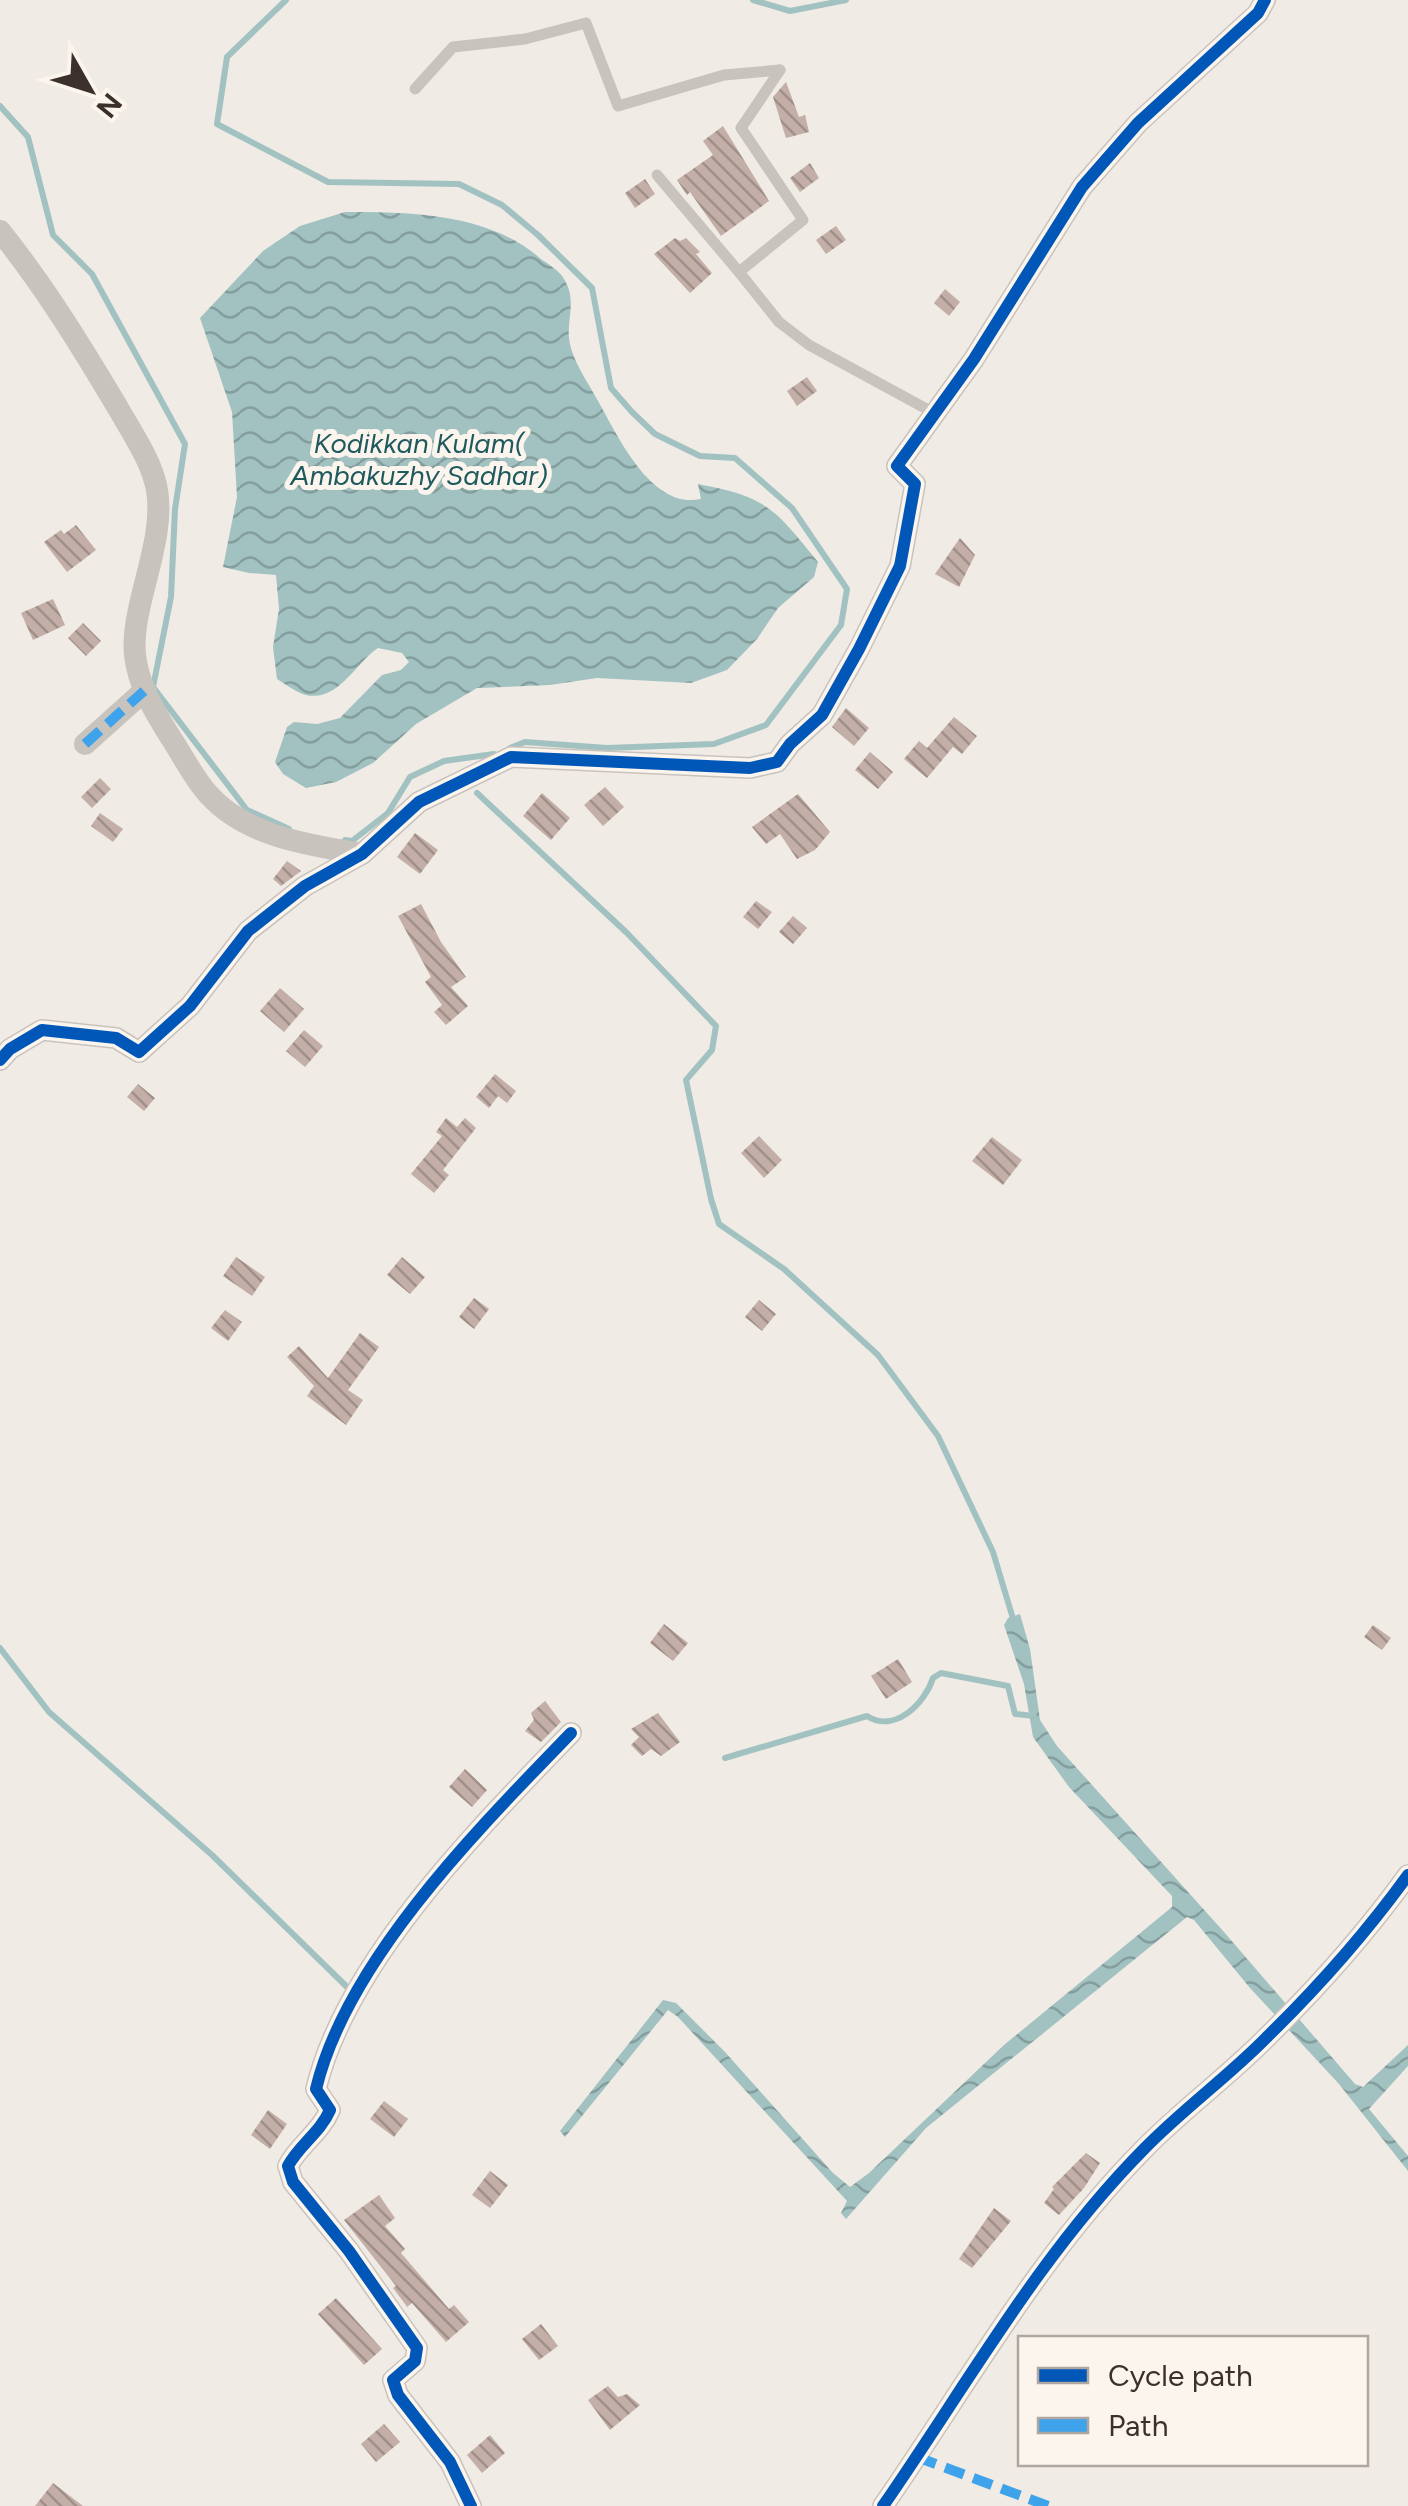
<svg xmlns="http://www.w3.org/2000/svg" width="1408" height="2506" viewBox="0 0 1408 2506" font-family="Figtree,sans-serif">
<defs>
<pattern id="water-waves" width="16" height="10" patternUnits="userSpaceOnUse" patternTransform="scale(2.5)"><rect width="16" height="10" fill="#a1c2c1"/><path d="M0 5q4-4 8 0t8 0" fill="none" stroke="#849e9d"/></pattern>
<pattern id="building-back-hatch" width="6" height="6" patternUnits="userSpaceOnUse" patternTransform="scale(2.5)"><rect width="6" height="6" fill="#c3afa7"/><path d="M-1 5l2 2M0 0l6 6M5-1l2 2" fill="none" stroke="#a08f88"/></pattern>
</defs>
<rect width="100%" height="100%" fill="#f0ebe5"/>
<!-- water -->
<g fill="url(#water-waves)">
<path d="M345 212C412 212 488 213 541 259 548 264 560 271 564 279 577 300 567 318 569 338 571 359 588 382 598 401 618 436 651 510 701 499L698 484C767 497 774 508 818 562L814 577 778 608 757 639 727 670 691 683 597 678 550 685 477 688 416 724 373 763 336 782 306 788 283 774 275 762 287 727 294 722 317 724 340 718 382 675 401 670 409 662 402 653 378 648C355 663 339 702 306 695 296 692 285 684 277 679L273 647 279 609 276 575 249 573 223 567 237 497 232 412 200 318 263 251 300 226Z"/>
<polygon points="1020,1614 1030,1649 1040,1720 1057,1746 1224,1932 1355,2084 1363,2087 1408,2045 1408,2066 1369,2109 1408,2156 1408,2171 1339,2084 1250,1988 1194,1920 1187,1917 926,2128 846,2219 841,2213 847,2201 678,2017 668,2010 565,2137 560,2131 663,2000 676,2003 725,2052 833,2173 850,2187 869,2173 1004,2045 1172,1907 1172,1896 1069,1787 1033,1737 1024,1684 1004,1625 1008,1618"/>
</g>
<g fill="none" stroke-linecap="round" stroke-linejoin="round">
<!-- stream -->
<g stroke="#a1c2c1" stroke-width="6">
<polyline points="286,0 227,57 217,124 328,182 459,184 502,205 538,235 592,288 611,388 632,412 655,434 700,456 735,458 792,508 847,589 841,625 766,725 714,744 607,748 525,742 510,748"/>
<polyline points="753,0 790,11 846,0"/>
<polyline points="0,106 28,137 53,235 92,274 185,444 175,509 171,597 153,687 247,810 289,829"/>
<polyline points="477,793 627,933 716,1026 712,1050 686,1080 711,1199 719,1224 784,1269 878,1355 938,1436 993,1552 1014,1622"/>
<polyline points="345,840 352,841 388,813 410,777 444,761 494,754"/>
<polyline points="0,1648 49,1712 212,1855 347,1987"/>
<path d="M725 1758 867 1716C895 1734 925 1703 933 1678L941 1673 1008 1686 1015 1714 1034 1716"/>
</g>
</g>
<!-- building -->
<g fill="url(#building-back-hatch)">
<polygon points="786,82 799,117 805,115 809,132 786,138 773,97"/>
<polygon points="723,126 769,201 721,236 690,192 687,195 677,180 713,155 703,141"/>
<polygon points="810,163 819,178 800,192 790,178"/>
<polygon points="645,179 655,194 635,208 625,193"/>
<polygon points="836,226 846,240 826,254 816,240"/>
<polygon points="675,238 680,241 686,238 700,252 696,254 712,273 690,293 654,254"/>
<polygon points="945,289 960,302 949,316 934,303"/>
<polygon points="807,377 817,391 797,406 787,391"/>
<polygon points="76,525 96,550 67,572 44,542 61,530 64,534"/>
<polygon points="960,538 975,555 959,587 935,574"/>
<polygon points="53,599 65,625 33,640 21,613"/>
<polygon points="83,623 101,641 86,656 68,638"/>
<polygon points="846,708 869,728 854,746 832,727"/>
<polygon points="954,717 977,736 962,754 953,747 927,778 904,759 919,741 927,748"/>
<polygon points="870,752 893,772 878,789 855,770"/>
<polygon points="100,778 111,789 92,808 81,797"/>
<polygon points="605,787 624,807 603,826 584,805"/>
<polygon points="542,793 570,818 551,840 523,816"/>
<polygon points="798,794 830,832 815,850 797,859 780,834 766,844 752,827"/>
<polygon points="100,813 123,829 113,842 91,826"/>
<polygon points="415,833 438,850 420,874 397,857"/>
<polygon points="287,861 301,871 281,886 273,879"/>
<polygon points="756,901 772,912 758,929 743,917"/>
<polygon points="421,904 441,942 466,977 451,987 468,1006 446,1025 434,1012 442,1005 425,982 431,977 398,916"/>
<polygon points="793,916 807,928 793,944 779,932"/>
<polygon points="280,988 304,1009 284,1032 260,1011"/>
<polygon points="304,1030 323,1046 305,1067 286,1051"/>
<polygon points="495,1074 516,1091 507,1103 498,1096 489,1108 476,1097"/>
<polygon points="138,1084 155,1098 144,1111 127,1097"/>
<polygon points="446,1118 457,1127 465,1118 476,1128 443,1170 449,1175 434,1193 411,1174 442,1136 436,1132"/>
<polygon points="759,1136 782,1160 764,1178 741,1153"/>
<polygon points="992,1137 1022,1160 1003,1185 972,1161"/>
<polygon points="236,1257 265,1277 252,1296 223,1276"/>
<polygon points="402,1257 425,1277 410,1294 387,1275"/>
<polygon points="474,1298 489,1309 474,1329 459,1317"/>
<polygon points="759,1300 776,1314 762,1331 745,1317"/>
<polygon points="225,1310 242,1322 228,1341 211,1328"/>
<polygon points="360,1333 379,1347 348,1390 363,1400 346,1425 307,1396 314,1386 287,1357 299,1346 328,1378"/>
<polygon points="664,1624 688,1643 673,1661 650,1643"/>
<polygon points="1373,1625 1391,1638 1382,1650 1364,1637"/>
<polygon points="898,1659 912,1682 886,1699 871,1676"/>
<polygon points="545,1701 561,1722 541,1742 525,1731 534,1720 531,1713"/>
<polygon points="658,1713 680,1742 661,1756 651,1749 642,1756 631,1745 639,1737 631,1729"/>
<polygon points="465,1769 487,1790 472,1807 449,1787"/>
<polygon points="384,2101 408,2119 394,2137 370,2119"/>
<polygon points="268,2110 287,2124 270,2149 251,2135"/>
<polygon points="1086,2153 1100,2163 1084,2188 1059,2215 1044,2203 1054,2189 1052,2187"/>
<polygon points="490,2171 508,2185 490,2208 472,2195"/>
<polygon points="379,2195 395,2218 385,2226 405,2249 401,2253 449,2309 454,2305 469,2322 446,2342 412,2303 407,2307 405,2304 393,2288 396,2286 344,2220"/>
<polygon points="994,2208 1011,2221 972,2268 959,2259"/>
<polygon points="336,2298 382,2349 364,2365 318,2314"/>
<polygon points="541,2324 558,2346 539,2360 522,2339"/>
<polygon points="608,2386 618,2397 627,2394 640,2405 610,2430 588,2400"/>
<polygon points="384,2424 400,2442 376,2462 361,2444"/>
<polygon points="490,2435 505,2453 482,2473 467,2455"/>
<polygon points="53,2483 83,2506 35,2506"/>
</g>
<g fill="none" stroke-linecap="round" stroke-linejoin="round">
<!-- lane -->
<g stroke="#c9c3be" stroke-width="11">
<polyline points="780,70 741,128 803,220 739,272 779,322 809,345 934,413"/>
<polyline points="415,89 453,47 525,39 586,23 618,106 724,75 780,70"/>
<polyline points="657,175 739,272"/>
</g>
<!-- street -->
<g stroke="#c9c3be" stroke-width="22">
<path d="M0 231C45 287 81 346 118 408 132 433 152 461 157 490 166 542 130 607 135 655 138 685 156 714 171 738 183 756 194 779 209 795 247 837 310 845 362 854"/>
<polyline points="85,744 144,691"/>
<polyline points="0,1060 10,1049 42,1030 116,1038 139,1052 190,1006 248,931 305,886 362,854 419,802 511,757 750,768 777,762 790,744 822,715 859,649 900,566 915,484 897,466 974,359 1082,187 1138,123 1258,13 1265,0"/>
<path d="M471 2506 450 2462 398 2395 393 2380 415 2361 417 2348 349 2251 293 2182 288 2166C299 2145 320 2133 330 2110L316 2089C347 1960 480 1827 571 1733"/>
<path d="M883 2506C967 2385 1039 2255 1144 2149 1183 2109 1229 2076 1268 2036 1319 1986 1366 1933 1408 1875"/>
</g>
<!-- quiet -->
<g stroke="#3fa3eb" stroke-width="10" stroke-dasharray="20 10" stroke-linecap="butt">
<polyline points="85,744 144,691"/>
<polyline points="917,2457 1048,2506"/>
</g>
<!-- cycleway casing -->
<g stroke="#fbf5ee" stroke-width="19">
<g id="cycleway">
<polyline points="0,1060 10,1049 42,1030 116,1038 139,1052 190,1006 248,931 305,886 362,854 419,802 511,757 750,768 777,762 790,744 822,715 859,649 900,566 915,484 897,466 974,359 1082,187 1138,123 1258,13 1265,0"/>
<path d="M471 2506 450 2462 398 2395 393 2380 415 2361 417 2348 349 2251 293 2182 288 2166C299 2145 320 2133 330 2110L316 2089C347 1960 480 1827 571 1733"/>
<path d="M883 2506C967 2385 1039 2255 1144 2149 1183 2109 1229 2076 1268 2036 1319 1986 1366 1933 1408 1875"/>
</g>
</g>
<!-- cycleway -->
<use href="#cycleway" stroke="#0057b8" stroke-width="12"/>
</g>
<g text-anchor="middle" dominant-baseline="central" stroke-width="10" stroke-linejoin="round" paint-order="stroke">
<!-- water labels -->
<g font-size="28" font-style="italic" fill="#1f5a5e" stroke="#fbf5ee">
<text x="419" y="443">Kodikkan Kulam(<tspan x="419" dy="32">Ambakuzhy Sadhar)</tspan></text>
</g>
</g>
<!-- legend -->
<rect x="1018" y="2336" width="350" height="130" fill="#fbf5ee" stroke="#aea6a0" stroke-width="2.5"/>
<rect x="1038" y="2368" width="50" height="15" fill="#0057b8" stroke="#aea6a0" stroke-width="2.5"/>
<text x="1108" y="2386" font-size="30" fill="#3b302b">Cycle path</text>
<rect x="1038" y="2418" width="50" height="15" fill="#3fa3eb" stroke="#aea6a0" stroke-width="2.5"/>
<text x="1108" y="2436" font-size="30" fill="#3b302b">Path</text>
<!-- north arrow -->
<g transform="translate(90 90) rotate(129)" stroke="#fbf5ee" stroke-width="8" paint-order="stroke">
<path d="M0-8L18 38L0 25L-18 38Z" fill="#3b302b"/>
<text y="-15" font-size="28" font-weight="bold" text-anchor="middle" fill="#3b302b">N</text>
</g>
</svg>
